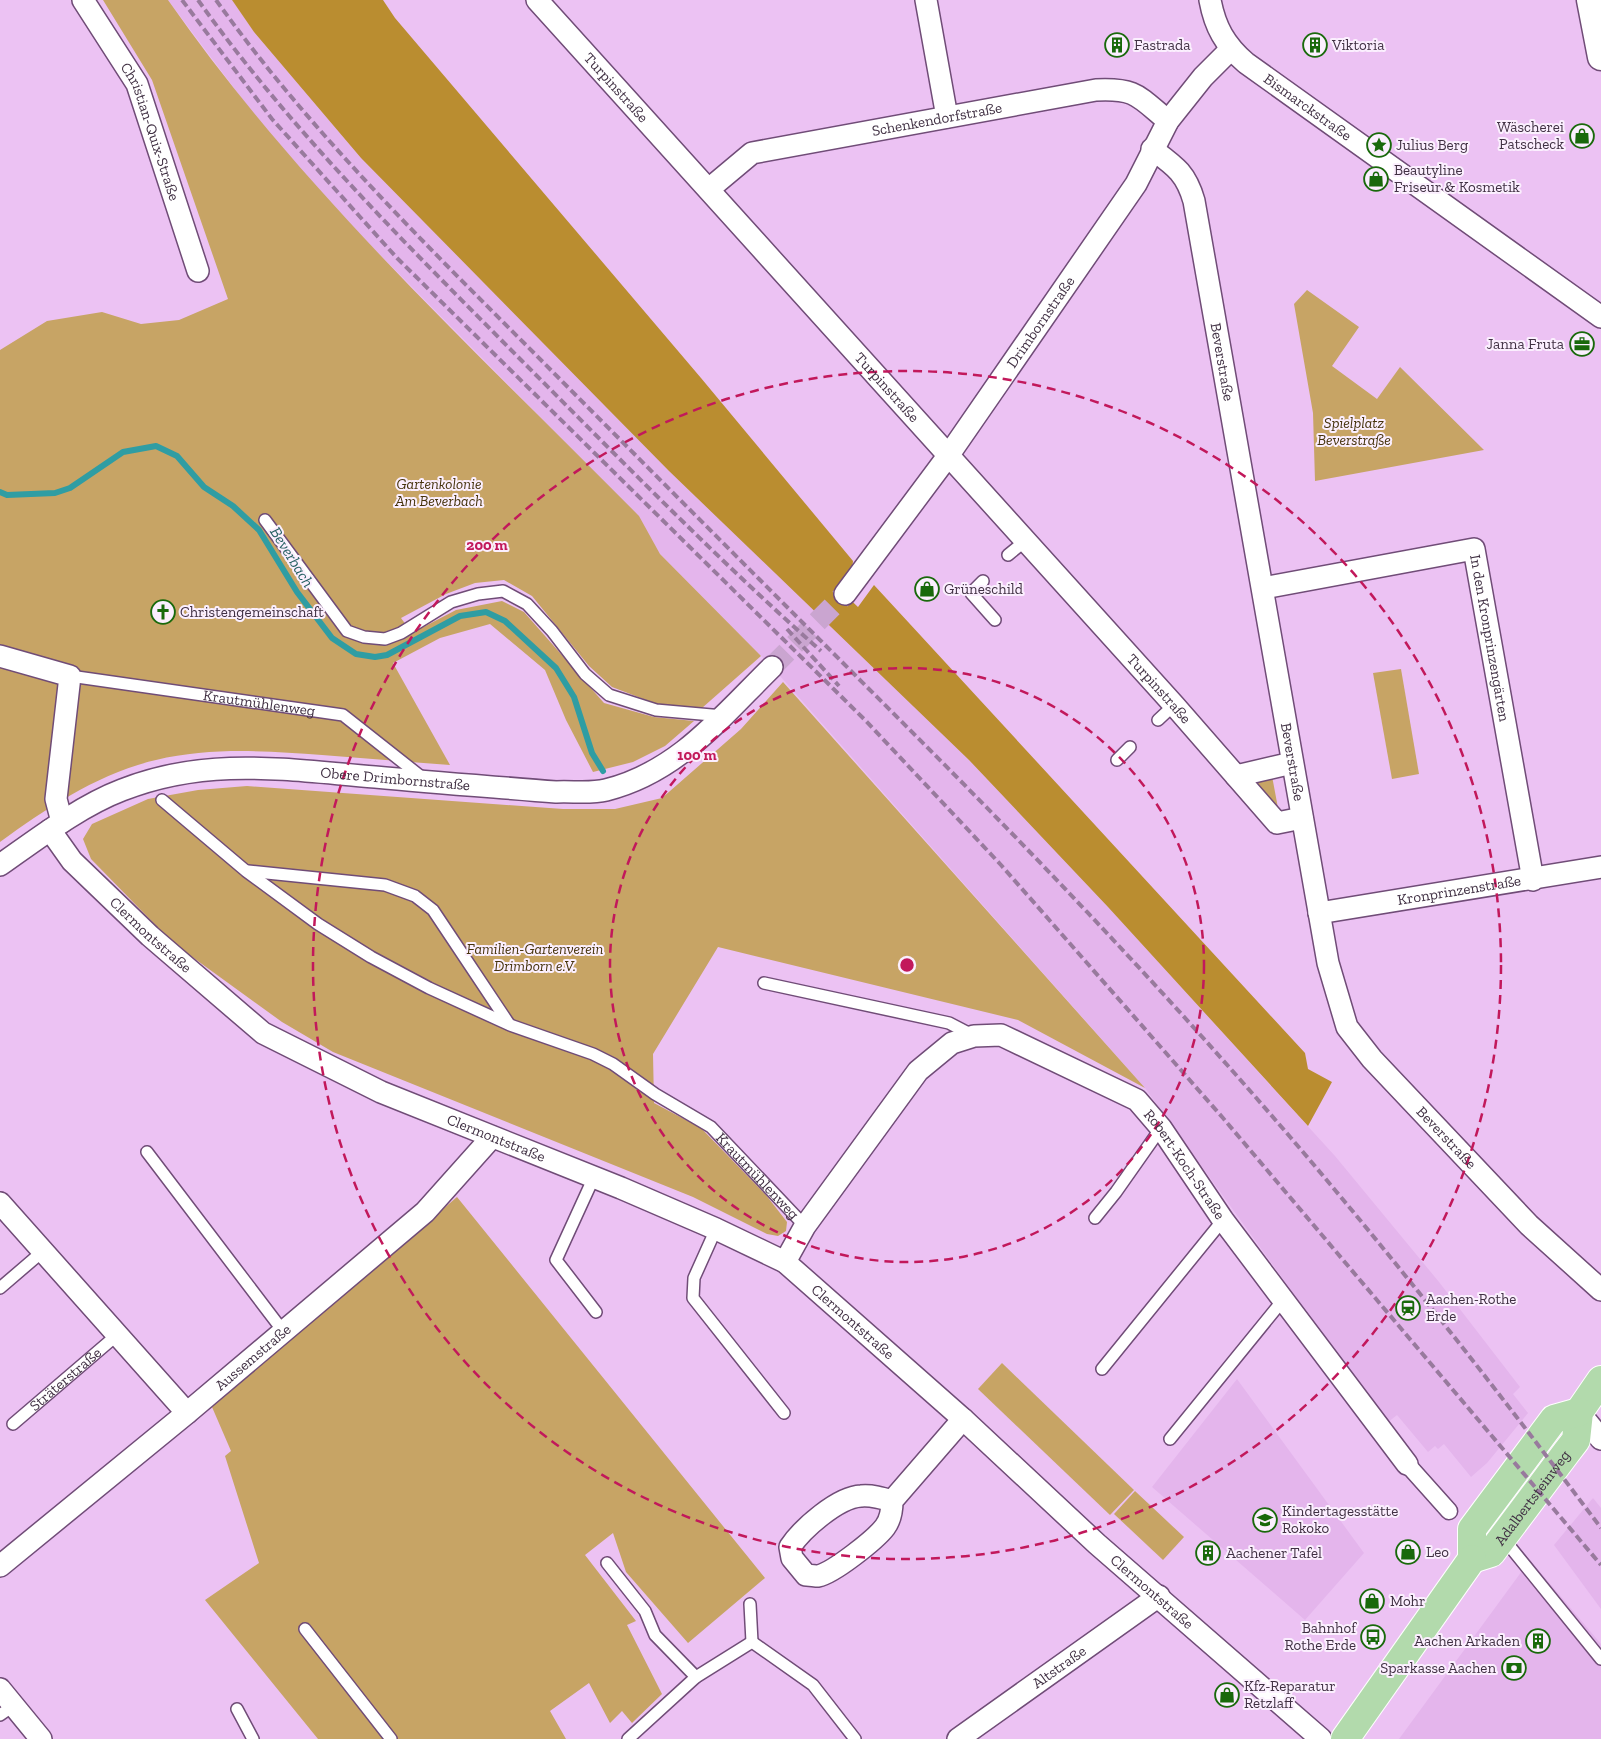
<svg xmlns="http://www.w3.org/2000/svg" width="1601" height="1739" viewBox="0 0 1601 1739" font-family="'Zilla Slab',serif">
<rect width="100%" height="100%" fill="#ecc2f3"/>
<!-- built -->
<g fill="#e4b5ec">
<polygon points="168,0 232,0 254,32 361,158 669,471 969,760 1108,907 1335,1156 1439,1282 1520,1387 1513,1394 1528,1413 1487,1463 1471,1477 1444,1444 1438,1449 1435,1446 1428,1452 1397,1415 1387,1423 1145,1088 772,667 660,554 638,516 332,206 261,124"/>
<polygon points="1237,1379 1364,1553 1305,1620 1152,1487"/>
<polygon points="1593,1498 1601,1508 1601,1609 1554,1545"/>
<polygon points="1530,1560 1601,1644 1601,1739 1399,1739"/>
</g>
<!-- green -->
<g fill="#c7a465">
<path d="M103 0H168C302 192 475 350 639 516L660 554 761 656 702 708 659 705 612 687 589 666 532 596 504 580 475 583 446 594 401 618 412 633 456 610 502 601 524 612 604 703 654 717 694 721 665 746 633 762 593 772 566 720 545 670 490 624 440 638 393 663 450 765C407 762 365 758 322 755 266 751 211 747 156 760 99 773 47 808 0 842V350L47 321 102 312 141 324 179 320 228 299 152 80Z"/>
<polygon points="1307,290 1359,327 1332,366 1377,399 1400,367 1484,450 1315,481 1313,413 1294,304"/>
<polygon points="1401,669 1419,774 1392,779 1373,673"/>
<polygon points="783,682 1145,1088 1018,1020 718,947 653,1054 654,1103 701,1128 766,1195 787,1222 786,1231 778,1236 767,1234 693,1197 333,1052 282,1022 173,943 91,859 83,839 92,824 148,799 198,790 247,786 563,809 615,809 662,798 741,729"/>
<polygon points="1272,776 1278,808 1275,808 1252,783"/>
<polygon points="457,1197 765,1578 688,1643 626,1572 613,1533 585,1555 636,1621 627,1625 662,1694 632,1723 622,1711 610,1723 589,1683 550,1711 566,1739 318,1739 205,1600 259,1563 225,1456 231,1451 212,1407"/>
<polygon points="1002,1363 1134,1490 1110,1515 978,1389"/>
<polygon points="1135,1491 1184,1537 1163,1560 1114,1514"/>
</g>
<!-- forest -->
<polygon fill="#ba8d30" points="232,0 383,0 395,18 701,378 853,561 852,570 837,587 858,607 874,585 1305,1053 1308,1069 1332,1082 1308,1126 1108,907 969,760 669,471 361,158 254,32"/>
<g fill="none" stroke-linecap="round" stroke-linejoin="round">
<!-- stream -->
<polyline stroke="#2f9da3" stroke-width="6" points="0,492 7,495 55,493 70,488 123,452 156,446 177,456 204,487 233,506 259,530 297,592 332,638 356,654 375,657 387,655 460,616 486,612 505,621 556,668 574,697 592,753 603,771"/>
<!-- minor-tunnel -->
<polyline stroke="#caa5d0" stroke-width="21" stroke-dasharray="21 11" stroke-linecap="butt" points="772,667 845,594"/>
<!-- service casing -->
<g stroke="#704c77" stroke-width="14">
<g id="service">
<polyline points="265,520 347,631 364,637 385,639 401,633 451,602 478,594 503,591 527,604 552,631 585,674 609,695 656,710 723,716"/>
<polyline points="1008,555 1025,541"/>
<polyline points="983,581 971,593 995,620"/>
<path id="s1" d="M70 676 343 715 424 779"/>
<polyline points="1158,720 1174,705"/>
<polyline points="1117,760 1130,747"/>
<path id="s2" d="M162 800 246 871 318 924 371 957 429 988 510 1025 593 1054 613 1064 655 1094 711 1127 805 1226"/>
<polyline points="248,871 385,885 415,896 433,910 509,1024"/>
<polyline points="764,983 949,1023 974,1036"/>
<polyline points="147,1152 283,1331"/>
<polyline points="594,1177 556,1260 596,1312"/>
<polyline points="1095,1218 1116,1192 1161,1128"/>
<polyline points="716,1229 694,1278 693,1298 784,1413"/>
<polyline points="0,1288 42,1252"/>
<polyline points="1102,1369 1223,1220"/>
<path id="s3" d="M13 1424 117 1335"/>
<polyline points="1170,1439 1283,1300"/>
<polyline points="1503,1538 1601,1659"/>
<polyline points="607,1563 645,1611 655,1635 696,1677"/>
<polyline points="750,1604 752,1642"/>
<polyline points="305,1629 391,1739"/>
<polyline points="237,1709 253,1739"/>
<polyline points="0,1715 13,1706"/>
<polyline points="628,1739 696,1677 752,1642 813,1685 855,1739"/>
</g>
</g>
<!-- pedestrian casing -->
<g stroke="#704c77" stroke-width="19">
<polyline id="pedestrian" points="1407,1464 1449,1511"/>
</g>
<!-- minor casing -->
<g stroke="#704c77" stroke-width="24">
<g id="minor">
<path id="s4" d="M83 0 137 84 198 271"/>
<path id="s5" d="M537 0 1174 705 1277 823 1302 818"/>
<polyline points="926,0 947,117"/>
<path id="s6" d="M1210 0C1215 27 1225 45 1246 63L1601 317"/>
<path id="s7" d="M1152 149C1175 166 1186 173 1194 201L1328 963 1347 1027 1372 1059 1529 1225 1601 1290"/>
<path id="s8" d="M709 189 752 153 1096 90C1136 88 1138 96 1168 121"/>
<path id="s9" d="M1263 588 1474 549 1533 880"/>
<path id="s10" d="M845 594 948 456 1136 184 1168 121 1203 77 1230 50"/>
<polyline points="0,656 70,676 56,799 62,822"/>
<polyline points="1236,776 1292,763"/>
<path id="s11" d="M50 830 72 861 150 936 263 1033 381 1092 621 1188 716 1229 785 1262 963 1419 1097 1544 1321 1739"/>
<path id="s12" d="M0 865C37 839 80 806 122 790 208 756 286 770 375 777 436 783 496 787 556 792 572 791 590 794 606 790 678 772 721 717 772 667"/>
<path id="s13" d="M1319 913 1601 867"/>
<polyline points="0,1203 187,1413"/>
<path id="s14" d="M785 1262 805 1226 918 1071 952 1043 974 1036 1001 1035 1137 1100 1161 1128 1223 1220 1407 1464"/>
<polyline points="1579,1412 1601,1439"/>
<path d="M892 1501C882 1498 872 1495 861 1496 838 1497 802 1529 790 1547L792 1558 806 1575C810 1575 815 1576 818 1576 833 1573 875 1540 885 1527 891 1519 892 1511 892 1501L963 1419"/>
<path id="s15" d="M0 1566 187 1413 425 1212 492 1137"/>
<polyline points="0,1689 41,1739"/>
<path id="s16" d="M958 1739 1159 1596"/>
</g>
</g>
<!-- tertiary casing -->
<g stroke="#704c77" stroke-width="29">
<polyline id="tertiary" points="1590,0 1601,57"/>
</g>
<!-- primary casing -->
<g stroke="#fff" stroke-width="30">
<g id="primary">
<path id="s17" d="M1472 1559 1491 1553 1566 1453 1576 1440 1579 1412 1601 1380"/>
<polyline points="1472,1559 1472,1529 1554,1419 1579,1412"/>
<polyline points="1345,1739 1472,1559"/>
</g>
</g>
<!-- service -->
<use href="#service" stroke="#fff" stroke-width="11"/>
<!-- pedestrian -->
<use href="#pedestrian" stroke="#fff" stroke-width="16"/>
<!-- minor -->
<use href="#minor" stroke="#fff" stroke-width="21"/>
<!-- tertiary -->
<use href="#tertiary" stroke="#fff" stroke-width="26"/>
<!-- primary -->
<use href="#primary" stroke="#b2daac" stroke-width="28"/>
<!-- rail -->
<g stroke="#987a9d" stroke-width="4" stroke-dasharray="8 4" stroke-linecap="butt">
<polyline points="182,0 272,119 397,258 866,721 1001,865 1223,1118 1601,1565"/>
<path d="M198 0C292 132 408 246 522 361 620 459 717 559 821 651"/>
<path d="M216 0C308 129 423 242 535 354 659 479 784 604 909 729 1041 861 1169 996 1291 1138 1399 1264 1501 1395 1601 1528"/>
<polyline points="787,629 839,686"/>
</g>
</g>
<!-- distance rings -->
<g fill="none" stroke="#c2185b" stroke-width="2.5" stroke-dasharray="9 6">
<circle cx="907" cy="965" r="297"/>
<circle cx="907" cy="965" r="594"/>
</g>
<!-- icons -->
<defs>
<g id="building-ring" transform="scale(1.25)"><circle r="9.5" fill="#fbeffe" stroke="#19690b" stroke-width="1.5"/><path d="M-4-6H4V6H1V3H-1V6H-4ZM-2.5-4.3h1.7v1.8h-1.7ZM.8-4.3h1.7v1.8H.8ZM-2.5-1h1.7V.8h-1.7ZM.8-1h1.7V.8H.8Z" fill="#19690b"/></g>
<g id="shop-ring" transform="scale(1.25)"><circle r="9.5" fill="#fbeffe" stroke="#19690b" stroke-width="1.5"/><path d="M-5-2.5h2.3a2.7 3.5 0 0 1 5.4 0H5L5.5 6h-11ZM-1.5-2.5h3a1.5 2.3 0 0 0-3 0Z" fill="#19690b"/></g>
<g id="sight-ring" transform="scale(1.25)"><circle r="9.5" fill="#fbeffe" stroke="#19690b" stroke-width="1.5"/><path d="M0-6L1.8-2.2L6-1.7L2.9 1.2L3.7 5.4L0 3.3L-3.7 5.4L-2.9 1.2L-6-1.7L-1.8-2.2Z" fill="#19690b"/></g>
<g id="office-ring" transform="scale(1.25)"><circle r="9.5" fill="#fbeffe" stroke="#19690b" stroke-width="1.5"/><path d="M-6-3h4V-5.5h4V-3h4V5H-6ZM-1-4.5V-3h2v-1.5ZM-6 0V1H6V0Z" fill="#19690b"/></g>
<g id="church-ring" transform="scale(1.25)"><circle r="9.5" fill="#fbeffe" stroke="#19690b" stroke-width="1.5"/><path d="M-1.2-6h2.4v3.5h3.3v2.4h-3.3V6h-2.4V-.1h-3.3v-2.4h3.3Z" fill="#19690b"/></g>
<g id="station-ring" transform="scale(1.25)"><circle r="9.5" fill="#fbeffe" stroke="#19690b" stroke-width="1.5"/><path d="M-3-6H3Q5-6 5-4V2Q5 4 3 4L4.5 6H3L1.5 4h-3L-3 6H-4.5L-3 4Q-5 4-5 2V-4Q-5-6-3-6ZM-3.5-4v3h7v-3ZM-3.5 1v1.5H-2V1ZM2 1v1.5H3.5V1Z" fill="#19690b"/></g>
<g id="school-ring" transform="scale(1.25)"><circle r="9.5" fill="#fbeffe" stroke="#19690b" stroke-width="1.5"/><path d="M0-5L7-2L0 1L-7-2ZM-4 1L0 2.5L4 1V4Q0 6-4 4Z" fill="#19690b"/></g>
<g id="bus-ring" transform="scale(1.25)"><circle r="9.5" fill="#fbeffe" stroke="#19690b" stroke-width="1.5"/><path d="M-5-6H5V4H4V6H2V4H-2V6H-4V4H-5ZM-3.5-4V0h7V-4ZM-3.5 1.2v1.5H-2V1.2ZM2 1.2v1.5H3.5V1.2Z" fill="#19690b"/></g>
<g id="bank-ring" transform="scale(1.25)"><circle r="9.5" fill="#fbeffe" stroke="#19690b" stroke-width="1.5"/><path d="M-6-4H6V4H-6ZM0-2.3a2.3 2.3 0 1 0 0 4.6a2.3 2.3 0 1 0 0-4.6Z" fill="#19690b"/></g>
</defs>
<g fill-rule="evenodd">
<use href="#building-ring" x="1117" y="45"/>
<use href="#building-ring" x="1315" y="45"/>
<use href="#shop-ring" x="1582" y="136"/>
<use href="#sight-ring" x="1379" y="145"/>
<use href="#shop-ring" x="1376" y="179"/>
<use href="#office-ring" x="1582" y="344"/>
<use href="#shop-ring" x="927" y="589"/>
<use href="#church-ring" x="163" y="612"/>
<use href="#station-ring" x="1408" y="1308"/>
<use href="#school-ring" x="1265" y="1520"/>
<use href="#shop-ring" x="1408" y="1552"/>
<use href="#building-ring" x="1208" y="1553"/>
<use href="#shop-ring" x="1372" y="1601"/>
<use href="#bus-ring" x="1373" y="1637"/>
<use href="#building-ring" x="1538" y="1641"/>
<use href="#bank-ring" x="1514" y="1668"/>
<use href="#shop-ring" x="1227" y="1695"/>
</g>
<g text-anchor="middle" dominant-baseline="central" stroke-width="4" stroke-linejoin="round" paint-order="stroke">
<!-- poi labels -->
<g font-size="15" fill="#403043" stroke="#fbeffe" text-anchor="start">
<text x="1134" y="45">Fastrada</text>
<text x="1332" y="45">Viktoria</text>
<text x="1564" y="127" text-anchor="end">Wäscherei<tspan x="1564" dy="17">Patscheck</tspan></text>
<text x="1396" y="145">Julius Berg</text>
<text x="1394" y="170">Beautyline<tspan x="1394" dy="17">Friseur &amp; Kosmetik</tspan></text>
<text x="1564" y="344" text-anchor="end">Janna Fruta</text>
<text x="944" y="589">Grüneschild</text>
<text x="180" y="612">Christengemeinschaft</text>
<text x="1426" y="1299">Aachen-Rothe<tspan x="1426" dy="17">Erde</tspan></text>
<text x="1282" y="1511">Kindertagesstätte<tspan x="1282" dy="17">Rokoko</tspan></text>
<text x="1426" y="1552">Leo</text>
<text x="1226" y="1553">Aachener Tafel</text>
<text x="1390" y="1601">Mohr</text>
<text x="1356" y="1628" text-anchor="end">Bahnhof<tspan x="1356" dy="17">Rothe Erde</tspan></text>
<text x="1520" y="1641" text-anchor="end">Aachen Arkaden</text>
<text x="1496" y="1668" text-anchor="end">Sparkasse Aachen</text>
<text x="1244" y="1686">Kfz-Reparatur<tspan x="1244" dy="17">Retzlaff</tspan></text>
</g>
<!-- street labels -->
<g font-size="15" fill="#403043" stroke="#fbeffe">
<text stroke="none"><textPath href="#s5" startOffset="118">Turpinstraße</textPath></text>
<text stroke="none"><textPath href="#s6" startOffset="150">Bismarckstraße</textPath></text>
<text stroke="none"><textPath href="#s8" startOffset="244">Schenkendorfstraße</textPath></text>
<text stroke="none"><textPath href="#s4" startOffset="149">Christian-Quix-Straße</textPath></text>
<text stroke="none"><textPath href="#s10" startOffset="335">Drimbornstraße</textPath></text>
<text stroke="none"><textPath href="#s7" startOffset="232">Beverstraße</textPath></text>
<text stroke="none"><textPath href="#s5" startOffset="522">Turpinstraße</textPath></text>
<text stroke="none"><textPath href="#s9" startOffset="305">In den Kronprinzengärten</textPath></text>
<text stroke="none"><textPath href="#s5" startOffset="928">Turpinstraße</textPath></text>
<text stroke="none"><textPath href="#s1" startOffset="191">Krautmühlenweg</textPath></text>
<text stroke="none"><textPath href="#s7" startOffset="638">Beverstraße</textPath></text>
<text stroke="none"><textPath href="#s12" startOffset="420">Obere Drimbornstraße</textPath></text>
<text stroke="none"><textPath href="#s13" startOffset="142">Kronprinzenstraße</textPath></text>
<text stroke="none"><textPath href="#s11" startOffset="146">Clermontstraße</textPath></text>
<text stroke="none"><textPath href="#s7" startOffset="1058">Beverstraße</textPath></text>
<text stroke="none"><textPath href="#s11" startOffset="551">Clermontstraße</textPath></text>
<text stroke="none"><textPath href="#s14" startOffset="558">Robert-Koch-Straße</textPath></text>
<text stroke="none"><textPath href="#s2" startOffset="711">Krautmühlenweg</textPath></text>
<text stroke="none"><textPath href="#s11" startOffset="956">Clermontstraße</textPath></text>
<text stroke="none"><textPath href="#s15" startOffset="328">Aussemstraße</textPath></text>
<text stroke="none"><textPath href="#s3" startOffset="69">Sträterstraße</textPath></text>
<text stroke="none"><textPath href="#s17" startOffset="89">Adalbertsteinweg</textPath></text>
<text stroke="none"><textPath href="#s11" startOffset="1359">Clermontstraße</textPath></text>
<text stroke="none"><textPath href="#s16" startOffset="124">Altstraße</textPath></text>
</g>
<!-- park labels -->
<g font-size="15" font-style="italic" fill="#45320b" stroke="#fbeffe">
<text x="1354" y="423">Spielplatz<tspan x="1354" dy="17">Beverstraße</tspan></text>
<text x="439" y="484">Gartenkolonie<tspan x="439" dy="17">Am Beverbach</tspan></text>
<text x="535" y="949">Familien-Gartenverein<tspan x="535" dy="17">Drimborn e.V.</tspan></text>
</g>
<!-- water labels -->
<g font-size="16" font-style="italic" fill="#266063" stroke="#fbeffe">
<text transform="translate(292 557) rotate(58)">Beverbach</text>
</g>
</g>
<circle cx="907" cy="965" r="8" fill="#c2185b" stroke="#fbeffe" stroke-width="2.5"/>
<g font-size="15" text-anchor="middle" font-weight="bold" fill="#c2185b" stroke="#fbeffe" stroke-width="4" stroke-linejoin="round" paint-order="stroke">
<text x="487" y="550">200 m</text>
<text x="697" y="760">100 m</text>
</g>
</svg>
